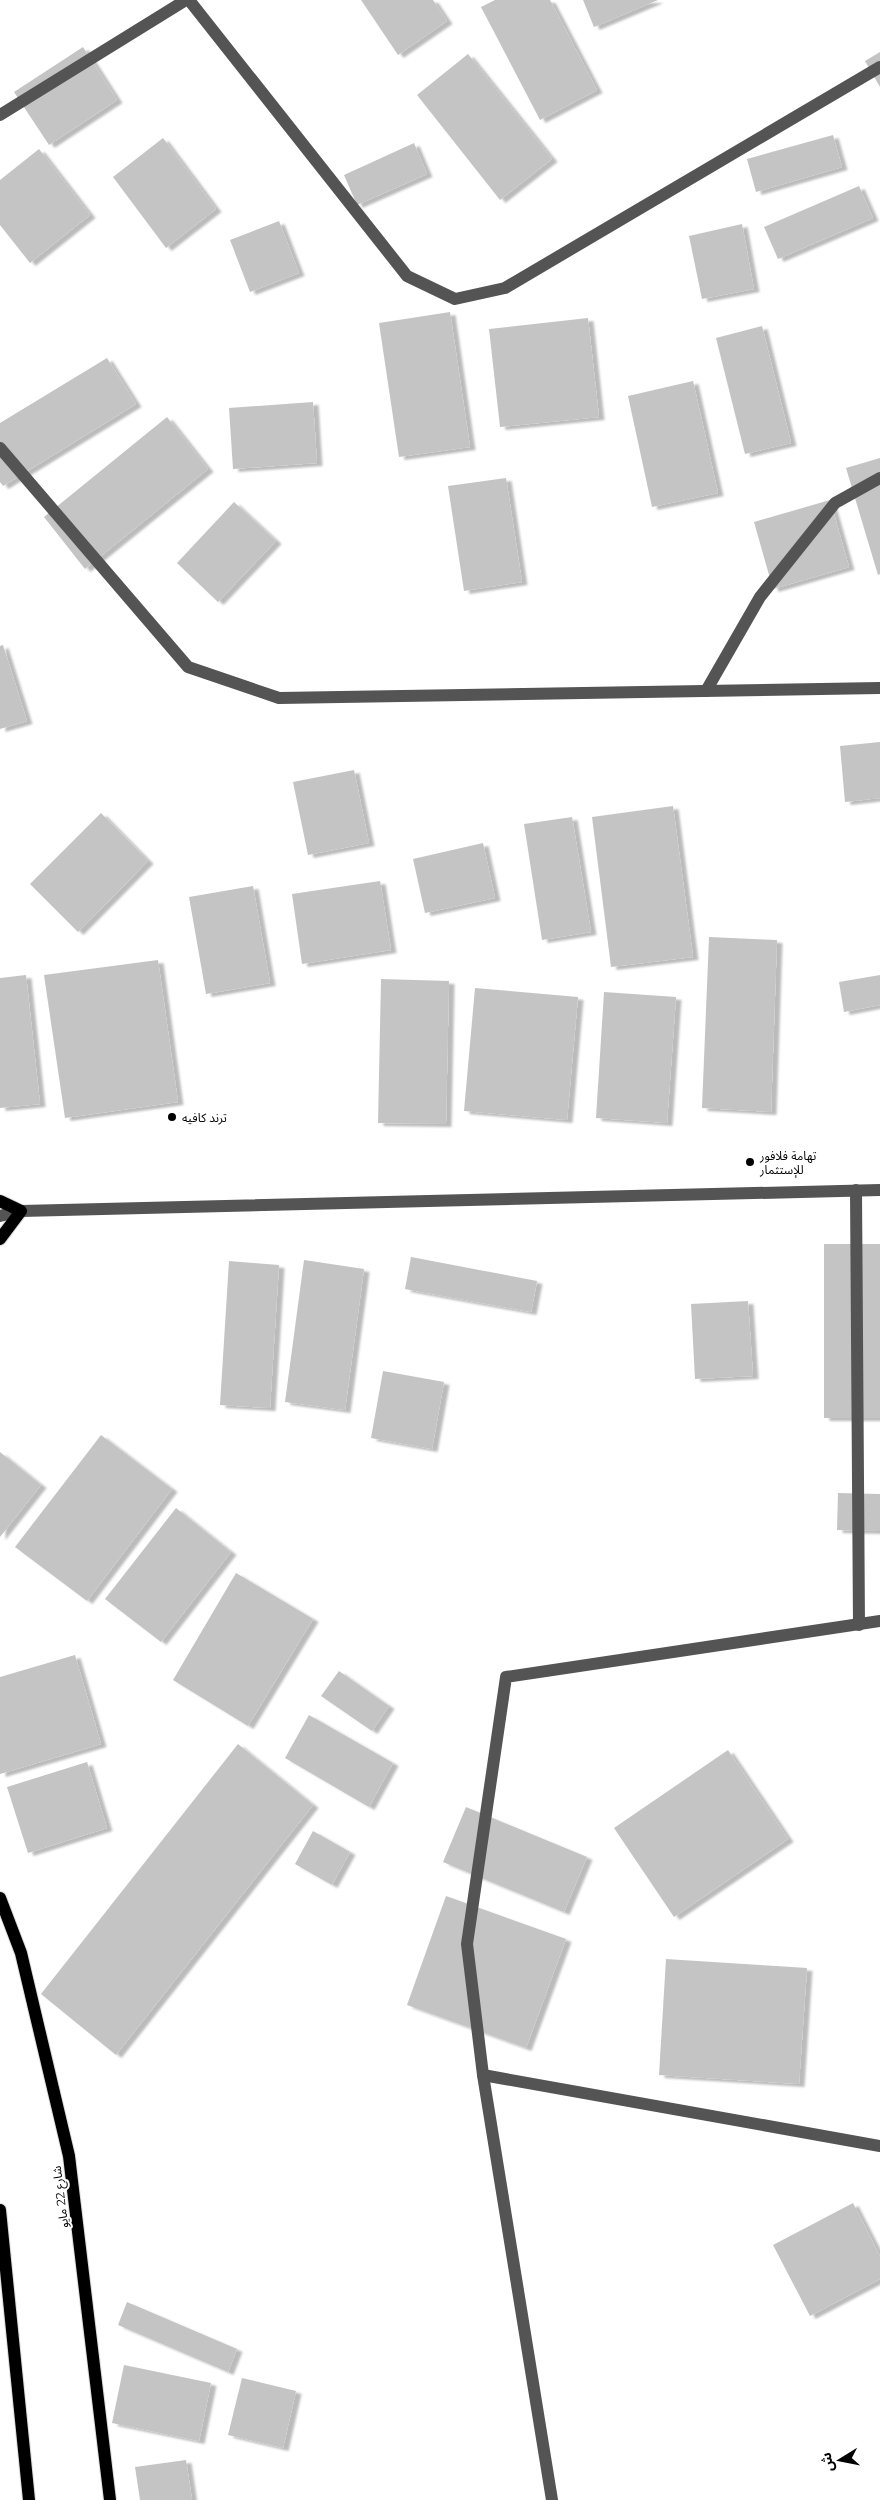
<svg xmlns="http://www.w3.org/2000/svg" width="880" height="2500" viewBox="0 0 880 2500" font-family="Montserrat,'Noto Sans Arabic',sans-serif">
<defs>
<filter id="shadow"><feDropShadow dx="5.5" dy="3" stdDeviation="1" flood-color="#0004"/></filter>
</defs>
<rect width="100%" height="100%" fill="#fff"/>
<!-- building -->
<g fill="#c4c4c4" filter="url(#shadow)">
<polygon points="361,0 433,0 447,21 398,55"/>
<polygon points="495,0 550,0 597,90 540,120 481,7"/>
<polygon points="583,0 658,0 594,27"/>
<polygon points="83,47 117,100 49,145 14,92"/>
<polygon points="880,52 880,87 865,61"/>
<polygon points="468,54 552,159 500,200 417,95"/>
<polygon points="833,135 842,167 756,192 747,159"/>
<polygon points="163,138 216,209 166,248 113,177"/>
<polygon points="414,143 427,174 357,205 344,175"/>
<polygon points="39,149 90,215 30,263 0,225 0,180"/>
<polygon points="859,186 873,218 778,259 764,227"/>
<polygon points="279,221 299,273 250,292 230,240"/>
<polygon points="742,224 754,289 702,299 689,236"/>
<polygon points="450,312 470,447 399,457 379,323"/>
<polygon points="588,318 599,417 500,427 489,329"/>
<polygon points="762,326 791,443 745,454 716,338"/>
<polygon points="107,358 136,404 3,486 0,482 0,423"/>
<polygon points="693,381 718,493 652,507 628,396"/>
<polygon points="313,402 317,463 233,469 229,408"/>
<polygon points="167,417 208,469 85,569 44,517"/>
<polygon points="880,458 880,574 878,575 846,468"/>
<polygon points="506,478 522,582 464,591 448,486"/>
<polygon points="830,500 849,567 773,589 754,522"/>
<polygon points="234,502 276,541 218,602 177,563"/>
<polygon points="3,645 27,721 0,729 0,646"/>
<polygon points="880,742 880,798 845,802 840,746"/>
<polygon points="354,770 369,843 308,855 293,782"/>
<polygon points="673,806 693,957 611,967 592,817"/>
<polygon points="101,813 148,861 78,932 30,884"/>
<polygon points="572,817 591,932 542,940 524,824"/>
<polygon points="483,843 495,898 425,913 413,859"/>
<polygon points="380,881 391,950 302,964 292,894"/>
<polygon points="253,886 270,983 206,994 189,897"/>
<polygon points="709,937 777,940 771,1112 702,1108"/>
<polygon points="158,960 178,1102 65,1118 44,975"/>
<polygon points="26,975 40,1104 0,1108 0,978"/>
<polygon points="880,975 880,1005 844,1012 839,982"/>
<polygon points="381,979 449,981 446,1124 378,1123"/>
<polygon points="475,988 578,997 567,1120 464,1111"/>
<polygon points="604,992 676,997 667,1123 596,1118"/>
<rect x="824" y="1244" width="56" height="174"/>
<polygon points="411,1257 537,1281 531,1312 405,1289"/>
<polygon points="304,1260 364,1269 345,1410 285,1402"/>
<polygon points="229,1261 279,1265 270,1408 220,1405"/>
<polygon points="748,1301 753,1376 695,1379 691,1304"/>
<polygon points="383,1371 444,1382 432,1449 371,1438"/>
<polygon points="101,1435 172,1489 87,1601 15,1547"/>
<polygon points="0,1452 41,1485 0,1537"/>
<polygon points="838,1493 880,1494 880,1531 837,1530"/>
<polygon points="176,1508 231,1552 161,1642 105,1599"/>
<polygon points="236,1573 313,1619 248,1726 173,1680"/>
<polygon points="75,1655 101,1744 0,1774 0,1677"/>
<polygon points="339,1671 389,1706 372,1731 321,1696"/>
<polygon points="309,1715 393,1763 369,1807 285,1758"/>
<polygon points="238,1744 313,1805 116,2055 41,1994"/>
<polygon points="728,1750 788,1839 674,1917 614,1828"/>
<polygon points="87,1762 107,1828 28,1853 7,1787"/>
<polygon points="466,1807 587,1857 564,1912 443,1862"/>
<polygon points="313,1831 350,1852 332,1885 295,1864"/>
<polygon points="446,1896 566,1939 526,2048 407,2005"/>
<polygon points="666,1959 807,1968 799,2084 659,2075"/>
<polygon points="853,2203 880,2256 880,2279 810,2316 773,2245"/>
<polygon points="127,2302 237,2349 228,2372 118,2325"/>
<polygon points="124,2365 211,2383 199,2441 112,2423"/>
<polygon points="242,2378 296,2391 283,2448 228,2435"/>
<polygon points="186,2460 192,2500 140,2500 135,2467"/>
</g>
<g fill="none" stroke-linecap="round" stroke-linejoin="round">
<!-- major casing -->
<g stroke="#dbdbdb" stroke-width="14">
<g id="major">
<polyline points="0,1201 21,1211 0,1239"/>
<polyline points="0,1898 21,1953 69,2156 110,2500"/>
<polyline points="0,2210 29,2500"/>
</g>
</g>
<!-- minor -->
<g stroke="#545454" stroke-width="12">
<polyline points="189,0 407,276 455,299 505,288 880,67"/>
<polyline points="0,115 186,0"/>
<polyline points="0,448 188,667 279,698 880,688"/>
<polyline points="706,691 760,597 835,503 880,478"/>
<polyline points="856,1190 859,1625"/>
<polyline points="0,1216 21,1211 880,1190"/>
<polyline points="483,2075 880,2146"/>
<polyline points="552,2500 483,2075 467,1944 506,1677 880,1621"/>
</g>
<!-- major -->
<use href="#major" stroke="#000" stroke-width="12"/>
</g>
<!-- markers -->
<g fill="#000" stroke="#fff" stroke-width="2">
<circle cx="172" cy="1117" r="5"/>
<circle cx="750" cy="1162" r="5"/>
</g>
<g text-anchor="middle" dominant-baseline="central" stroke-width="4" stroke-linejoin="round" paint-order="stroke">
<!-- poi labels -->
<g font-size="12" fill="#000" stroke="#fff" text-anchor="start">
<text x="182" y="1117">ترند كافيه</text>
<text x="760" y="1155">تهامة فلافور<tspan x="760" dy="14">للإستثمار</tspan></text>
</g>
<!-- street labels -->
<g font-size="12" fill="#000" stroke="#fff">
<text transform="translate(60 2197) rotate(-97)">شارع 22 مايو</text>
</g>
</g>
<!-- north arrow -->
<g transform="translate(840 2460) rotate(260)" stroke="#ffffff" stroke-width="4" paint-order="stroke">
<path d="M0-4L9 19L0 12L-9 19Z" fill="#000000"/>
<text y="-8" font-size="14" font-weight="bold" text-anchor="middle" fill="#000000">ش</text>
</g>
</svg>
